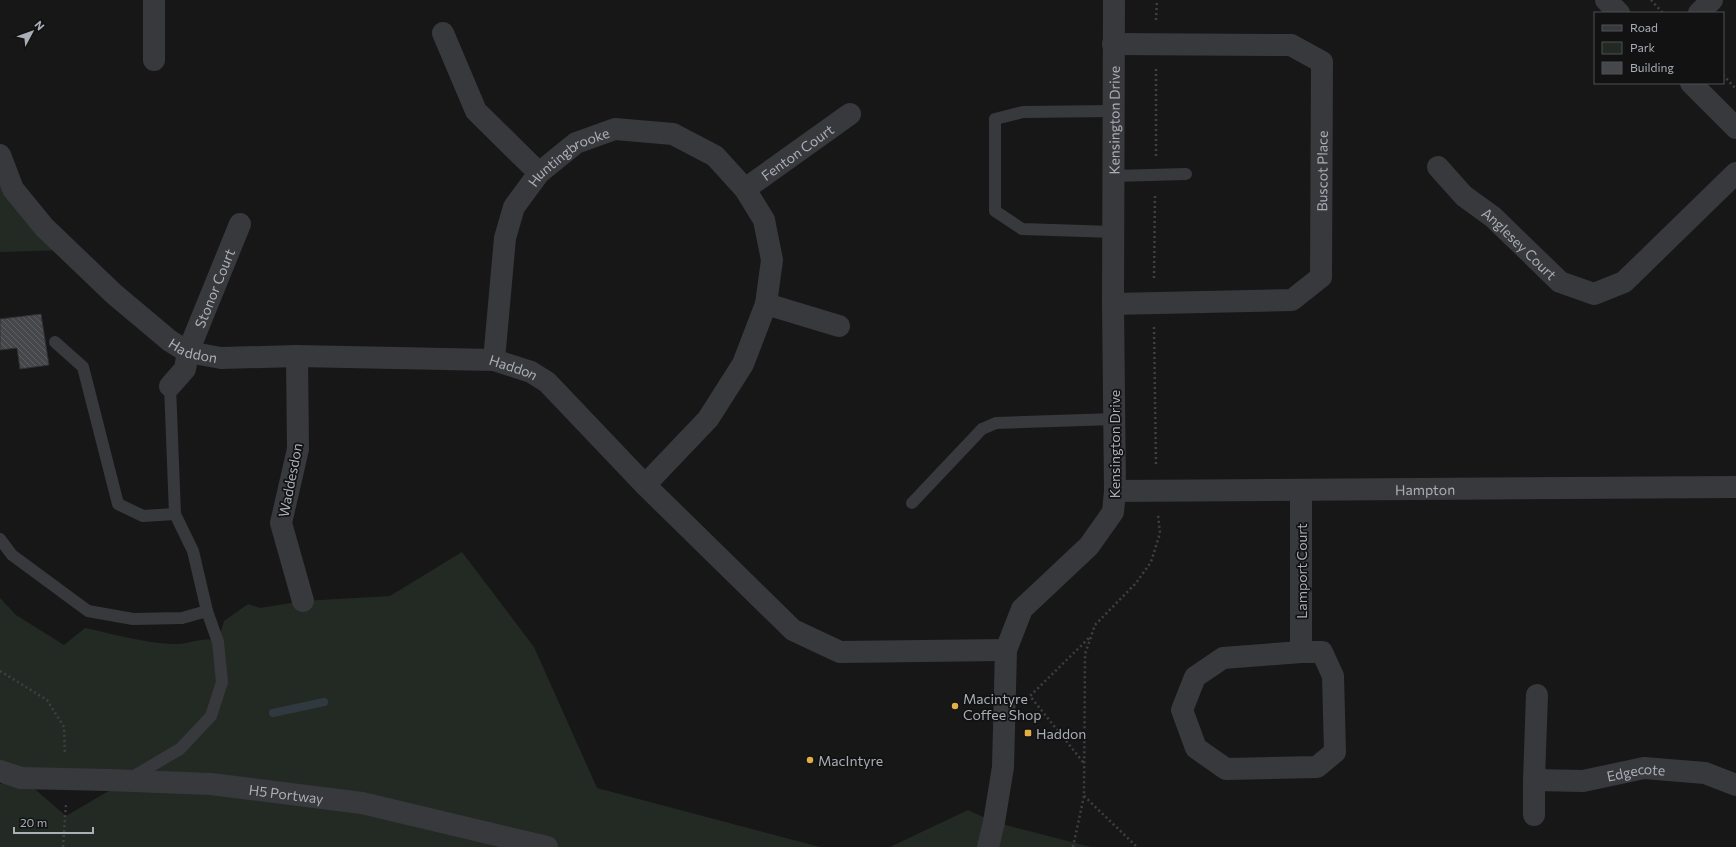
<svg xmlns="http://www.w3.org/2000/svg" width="1736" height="847" viewBox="0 0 1736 847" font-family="Commissioner,sans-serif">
<defs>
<pattern id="building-back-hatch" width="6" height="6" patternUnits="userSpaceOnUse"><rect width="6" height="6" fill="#46474b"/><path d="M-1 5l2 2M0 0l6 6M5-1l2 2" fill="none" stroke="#5e5f63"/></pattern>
</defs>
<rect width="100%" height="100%" fill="#171718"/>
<!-- green -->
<g fill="#232a24" fill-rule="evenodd">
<polygon points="0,155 68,250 0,252"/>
<path d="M462 552 534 647 597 788 820 847H0V784L20 778 0 771V598L16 615 64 645 85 628C114 634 144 643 173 644 189 645 201 636 218 641L224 621 248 604 260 608 303 601 390 596ZM22 778 124 782 66 816Z"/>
<polygon points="968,810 994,822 1091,847 890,847"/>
</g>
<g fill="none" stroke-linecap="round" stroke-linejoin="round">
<!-- stream -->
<polyline stroke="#313940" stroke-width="8" points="273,713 324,702"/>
</g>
<!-- building -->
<polygon fill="url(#building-back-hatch)" stroke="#313134" points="41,314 49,365 20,369 17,348 0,350 0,319"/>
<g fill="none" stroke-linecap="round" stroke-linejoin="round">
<!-- path -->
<g stroke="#3e4044" stroke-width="2.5" stroke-dasharray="2 3" stroke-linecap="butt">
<polyline points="1651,0 1663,13"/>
<polyline points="1156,20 1157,0"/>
<polyline points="1723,75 1736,89"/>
<polyline points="1156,156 1156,69"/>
<polyline points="1154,278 1155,193"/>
<polyline points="1154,327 1156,466"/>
<polyline points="0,671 47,700 64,727 65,755"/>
<polyline points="1083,762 1030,696 1090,637"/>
<polyline points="1084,796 1137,847"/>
<polyline points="63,847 66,804"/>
<polyline points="1073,847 1084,796 1085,654 1095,625 1136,583 1151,562 1160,533 1158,515"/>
</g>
<!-- service -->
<g stroke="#38393d" stroke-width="12">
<polyline points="1113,176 1186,174"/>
<polyline points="1113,232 1022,229 995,211 995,119 1023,112 1113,111"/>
<polyline points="55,342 83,367 118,504 143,516 175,514 193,551 207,611"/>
<polyline points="170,386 175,514"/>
<polyline points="912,503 982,429 996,423 1114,419"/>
<polyline points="0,539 12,555 88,611 133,619 182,618 207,611 218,642 222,682 211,716 180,749 129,779"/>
</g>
<!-- minor -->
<g stroke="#38393d" stroke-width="22">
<polyline points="154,0 154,60"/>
<polyline points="1606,0 1619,13"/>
<polyline points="1699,13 1712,0"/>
<polyline points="443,33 476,111 539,173"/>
<polyline points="1691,83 1736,128"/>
<path id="s1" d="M0 155 13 189 44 227 114 294 170 341 188 352 221 358 297 356 494 360 531 372 547 382 645 485 793 630 840 652 1006 650"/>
<path id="s2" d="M1438 167 1464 196 1493 217 1560 282 1594 294 1624 282 1736 173"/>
<path id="s3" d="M745 189 850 114"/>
<polyline points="766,304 839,326"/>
<path id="s4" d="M1113 304 1292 300 1321 277 1322 62 1291 45 1113 44"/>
<polyline points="297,356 298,449 281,523 303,601"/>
<path id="s5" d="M494 360 505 238 514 207 539 173 576 143 615 129 673 134 715 156 745 189 764 220 772 260 766 304 743 364 708 419 645 485"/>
<path id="s6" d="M170 386 185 369 188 352 240 224"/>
<path id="s7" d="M1115 491 1736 487"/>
<polyline points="1301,652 1322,652 1333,676 1335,752 1317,767 1226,769 1196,748 1182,710 1195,677 1223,658 1301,652 1301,491"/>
<polyline points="1534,780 1537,695"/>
<path id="s8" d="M1534 815V780L1583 781 1644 768 1705 773 1736 785"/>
<path id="s9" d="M988 847 994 822 1003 767 1006 650 1022 609 1089 546 1113 512 1115 491 1113 304 1114 0"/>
</g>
<!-- tertiary -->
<g stroke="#38393d" stroke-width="22">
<polyline points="0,771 21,778"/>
<path id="s10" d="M108 780 211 784 362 803 547 847"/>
</g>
<!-- tertiary-bridge -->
<polyline stroke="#38393d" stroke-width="22" points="21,778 108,780"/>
</g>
<!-- markers -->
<g fill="#e2af45" stroke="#121213" stroke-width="1.5">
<circle cx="955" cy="706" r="4"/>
<rect x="1024" y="729" width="8" height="8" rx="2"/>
<circle cx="810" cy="760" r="4"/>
</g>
<g text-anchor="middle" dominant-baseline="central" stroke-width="3.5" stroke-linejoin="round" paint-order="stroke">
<!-- street labels -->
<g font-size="14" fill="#aaaeb7" stroke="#121213">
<text stroke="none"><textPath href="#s9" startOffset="768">Kensington Drive</textPath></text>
<text stroke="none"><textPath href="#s3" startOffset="64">Fenton Court</textPath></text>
<text stroke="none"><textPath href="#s5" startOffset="231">Huntingbrooke</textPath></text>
<text stroke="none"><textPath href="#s4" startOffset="322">Buscot Place</textPath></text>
<text stroke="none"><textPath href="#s2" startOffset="112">Anglesey Court</textPath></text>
<text stroke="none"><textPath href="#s6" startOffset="109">Stonor Court</textPath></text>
<text stroke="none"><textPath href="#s1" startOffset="281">Haddon</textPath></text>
<text stroke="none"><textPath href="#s1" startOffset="604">Haddon</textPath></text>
<text transform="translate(1114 444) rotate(-90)">Kensington Drive</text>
<text transform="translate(290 480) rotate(-79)">Waddesdon</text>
<text stroke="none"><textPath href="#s7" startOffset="310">Hampton</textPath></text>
<text transform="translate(1301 571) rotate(-90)">Lamport Court</text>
<text stroke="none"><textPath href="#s8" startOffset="138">Edgecote</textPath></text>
<text stroke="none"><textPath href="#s10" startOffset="179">H5 Portway</textPath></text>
</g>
<!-- poi labels -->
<g font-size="14" fill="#aaaeb7" stroke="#121213" text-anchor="start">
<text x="963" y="698">Macintyre<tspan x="963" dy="16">Coffee Shop</tspan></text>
<text x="1036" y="733">Haddon</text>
<text x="818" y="760">MacIntyre</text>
</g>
</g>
<!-- legend -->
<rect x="1594" y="12" width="130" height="72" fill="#121213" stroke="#4f5055"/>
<rect x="1602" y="25" width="20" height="6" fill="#38393d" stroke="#4f5055"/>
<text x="1630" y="32" font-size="12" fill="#aaaeb7">Road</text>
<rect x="1602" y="42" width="20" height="12" fill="#232a24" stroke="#4f5055"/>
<text x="1630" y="52" font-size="12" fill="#aaaeb7">Park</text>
<rect x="1602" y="62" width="20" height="12" fill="#46474b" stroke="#4f5055"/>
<text x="1630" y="72" font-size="12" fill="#aaaeb7">Building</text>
<!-- north arrow -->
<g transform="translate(32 32) rotate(49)" stroke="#121213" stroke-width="3" paint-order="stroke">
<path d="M0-3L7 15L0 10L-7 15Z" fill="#aaaeb7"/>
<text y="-6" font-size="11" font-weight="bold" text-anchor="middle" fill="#aaaeb7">N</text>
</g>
<!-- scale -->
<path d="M14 827v6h79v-6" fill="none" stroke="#aaaeb7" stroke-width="2"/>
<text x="20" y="827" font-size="12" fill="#aaaeb7" stroke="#121213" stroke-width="3" paint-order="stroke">20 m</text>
</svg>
